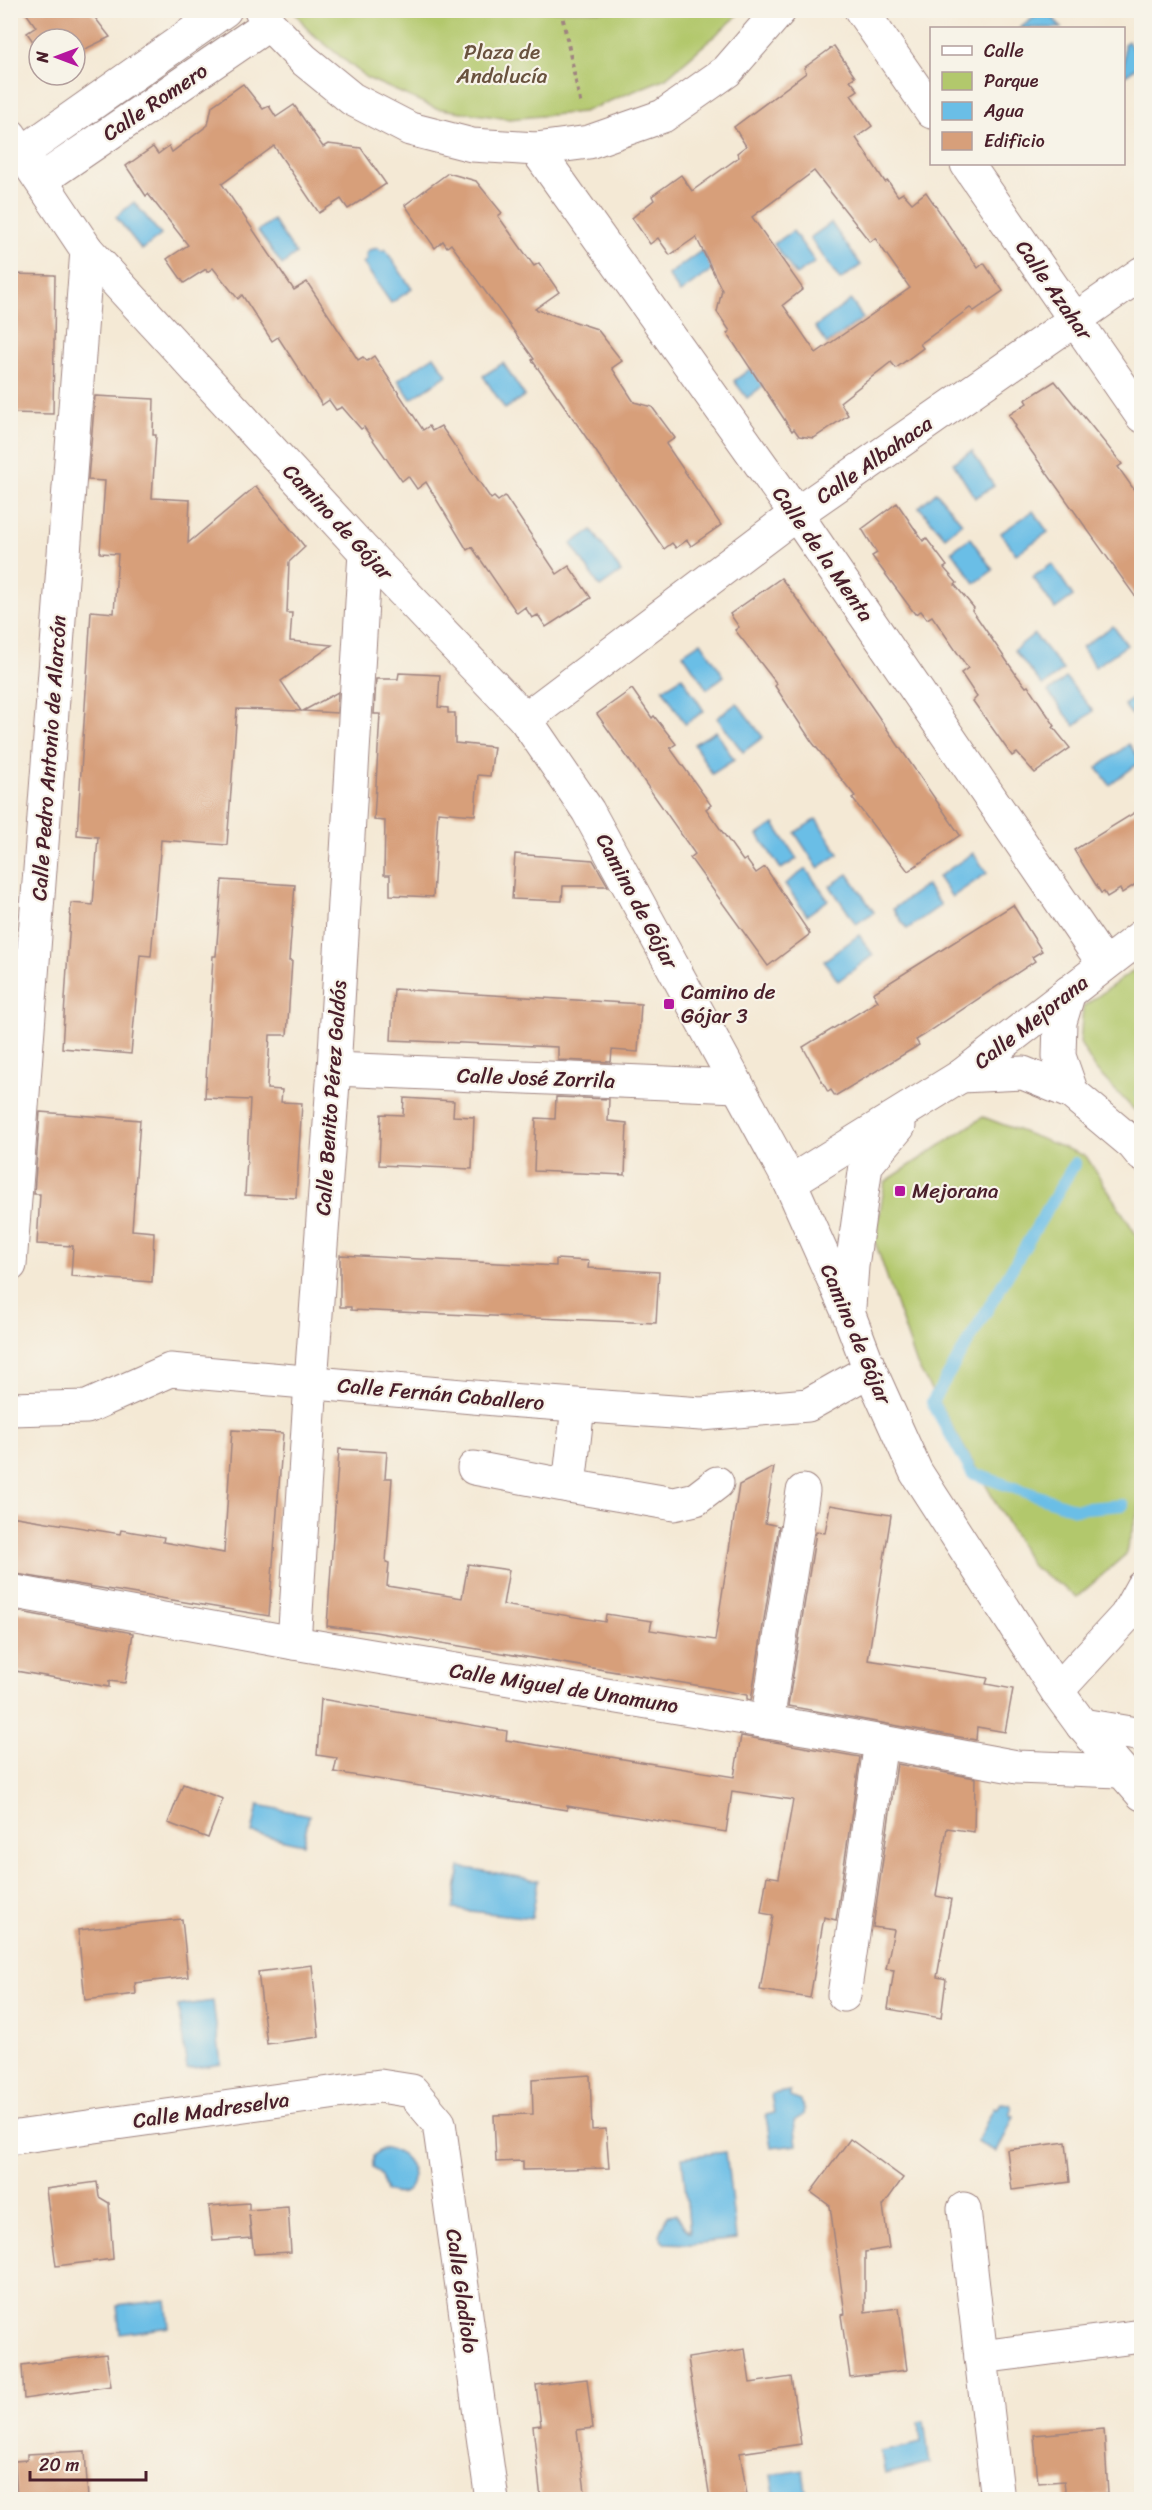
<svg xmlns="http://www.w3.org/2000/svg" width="1152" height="2510" viewBox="0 0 1152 2510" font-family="Sriracha,sans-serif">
<rect width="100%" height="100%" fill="#f7f3e8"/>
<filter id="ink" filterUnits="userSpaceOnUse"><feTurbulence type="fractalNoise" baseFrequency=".0167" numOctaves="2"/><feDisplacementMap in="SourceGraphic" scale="12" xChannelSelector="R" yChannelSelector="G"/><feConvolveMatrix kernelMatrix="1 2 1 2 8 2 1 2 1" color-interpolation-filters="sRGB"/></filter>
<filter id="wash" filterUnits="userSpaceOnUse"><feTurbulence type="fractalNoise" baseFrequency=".008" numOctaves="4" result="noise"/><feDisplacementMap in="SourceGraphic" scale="24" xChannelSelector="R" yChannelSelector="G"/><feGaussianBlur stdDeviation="1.35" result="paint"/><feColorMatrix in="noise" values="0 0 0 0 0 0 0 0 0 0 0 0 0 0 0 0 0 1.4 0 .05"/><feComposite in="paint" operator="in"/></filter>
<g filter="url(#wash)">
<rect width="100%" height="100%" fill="#f4e9d5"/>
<!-- green -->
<g fill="#b2c86c" stroke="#7e744c" stroke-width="1.5">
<polygon points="294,11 740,11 734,19 666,78 583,112 509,119 435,108 367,78 309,31"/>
<polygon points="1141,965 1141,1117 1095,1069 1080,1043 1083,1007"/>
<polygon points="983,1117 1086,1156 1141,1242 1141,1501 1125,1555 1077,1597 1032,1566 917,1365 875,1242 885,1182"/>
</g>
<!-- water -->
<g fill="#6abee6" stroke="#5a6e88" stroke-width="1.5">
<polygon points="1044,10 1048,11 1061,28 1020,28"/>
<polygon points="1128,41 1141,64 1124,76 1124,44"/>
<polygon points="134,202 161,235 142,250 116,217"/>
<polygon points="273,220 296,254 282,265 258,231"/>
<polygon points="831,223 861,265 840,280 810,238"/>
<polygon points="793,231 815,262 796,275 774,244"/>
<polygon points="378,248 382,251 385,249 412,289 391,303 363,263 367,260 366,254 369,250"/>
<polygon points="701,251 714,268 680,293 668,275"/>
<polygon points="851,300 863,318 827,344 815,327"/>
<polygon points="769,355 781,372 747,398 734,381"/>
<polygon points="434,356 447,375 411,399 398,380"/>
<polygon points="503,363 525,396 505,409 483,376"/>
<polygon points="972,451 994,486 975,498 953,463"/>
<polygon points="936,492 962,523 945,537 919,507"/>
<polygon points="1033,511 1048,532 1016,554 1001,533"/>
<polygon points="592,530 621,572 600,587 571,544"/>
<polygon points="970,538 993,570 975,583 952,551"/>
<polygon points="1052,564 1073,596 1055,609 1033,577"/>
<polygon points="1113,626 1127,645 1095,667 1082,647"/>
<polygon points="1034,634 1063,670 1043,686 1014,650"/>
<polygon points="701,642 724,676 707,689 683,654"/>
<polygon points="682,677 704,711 685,724 663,689"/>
<polygon points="1066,678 1093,711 1075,726 1048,692"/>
<polygon points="1141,693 1141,719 1137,722 1124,705"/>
<polygon points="737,703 763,737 743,752 717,718"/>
<polygon points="716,731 734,760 712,774 694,744"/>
<polygon points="1129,744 1141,761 1110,785 1097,768"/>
<polygon points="816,819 839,854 818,868 795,833"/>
<polygon points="774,824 797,859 781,869 758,835"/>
<polygon points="973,853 987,873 952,897 938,877"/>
<polygon points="806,869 828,900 807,915 785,884"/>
<polygon points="848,874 874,912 856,924 830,886"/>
<polygon points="926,885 941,905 907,929 893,909"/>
<polygon points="859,935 873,955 838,981 824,961"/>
<polygon points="258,1805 309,1815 303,1844 252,1833"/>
<polygon points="460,1867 538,1880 532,1918 453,1909"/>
<polygon points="213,2001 221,2064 187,2069 178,2006"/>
<polygon points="790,2091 790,2097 801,2101 804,2108 803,2115 794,2121 797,2145 771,2148 766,2115 774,2113 771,2094"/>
<polygon points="1001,2103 1010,2104 1012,2109 1010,2115 1014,2116 997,2152 977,2142 994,2107 997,2109"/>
<path d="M386 2148C423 2155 421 2206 386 2191L381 2176 373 2167V2156L379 2150Z"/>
<polygon points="726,2152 736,2239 692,2244 664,2243 659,2235 667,2215 676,2214 685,2228 690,2232 682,2157"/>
<polygon points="166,2300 169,2327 120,2334 117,2306"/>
<polygon points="924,2421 930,2464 885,2474 881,2452 921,2443 919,2422"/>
<polygon points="803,2470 807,2499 775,2499 771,2475"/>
</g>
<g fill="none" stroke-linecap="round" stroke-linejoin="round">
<!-- stream -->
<g stroke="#6abee6" stroke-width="12">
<polyline points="1141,1094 1142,1093"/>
<polyline points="1075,1163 932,1402 972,1473 1075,1509 1123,1505"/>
</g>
</g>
<g id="blocks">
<!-- building -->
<g fill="#d79f7a" fill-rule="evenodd">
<polygon points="24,10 89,10 110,37 75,54 75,39 39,39 39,50 27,33 36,27"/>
<path d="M834 46 855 77 850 80 858 90 851 95 872 126 856 138 885 182 888 181 898 196 903 193 912 203 926 192 978 268 984 263 1003 291 974 311 970 308 920 344 923 348 896 368 891 362 840 402 848 415 814 438 799 436 794 429 792 431 727 333 730 331 717 312 722 290 696 237 670 255 658 238 650 244 632 218 654 200 652 196 681 175 692 191 739 157 737 153 746 146 734 127 806 73 804 68ZM814 171 870 242 875 238 910 288 816 353 783 305 803 289 752 217Z"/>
<polygon points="243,84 263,109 269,106 276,117 294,105 323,147 328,144 361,148 386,184 348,209 341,199 319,213 274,146 222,184 294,290 307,282 358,360 363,357 367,361 374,356 423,430 429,426 432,431 441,426 491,499 494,497 498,501 505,496 557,574 569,566 591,598 546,627 538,615 532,618 525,607 517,613 472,547 467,550 426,482 417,489 408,476 402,481 364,427 361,429 342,407 336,410 329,400 322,405 278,337 272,341 242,295 238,299 213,268 207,272 206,269 184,283 167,259 188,245 148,194 146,196 126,166 153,147 158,154 169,146 172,152 208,125 212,106"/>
<polygon points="448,173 476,181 502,213 498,216 534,266 539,263 559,292 535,309 597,329 622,361 612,368 634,402 652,407 675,438 666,444 721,525 691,546 687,540 676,548 672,543 664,549 556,394 532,360 534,359 451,244 447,247 443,241 435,248 405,205"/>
<polygon points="10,274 55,275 53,414 10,413"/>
<polygon points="1055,381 1122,464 1118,467 1142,501 1142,606 1014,427 1016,426 1009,415 1027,403 1025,400"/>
<polygon points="95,396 154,399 153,435 156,435 152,498 190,500 188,543 256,486 305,547 289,562 287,613 292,613 290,641 332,645 281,681 301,711 237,709 227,845 161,840 151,956 140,955 131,1054 62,1048 71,903 93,905 98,837 77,835 91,611 114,613 118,554 100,553 105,481 88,480"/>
<polygon points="897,503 923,541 926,538 947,566 944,568 957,583 955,585 974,608 972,610 1015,673 1026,687 1028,686 1055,726 1053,727 1070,748 1035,773 1017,753 1012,756 973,701 977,697 961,673 968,668 932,616 927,619 921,611 915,614 872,556 877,553 862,529"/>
<polygon points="781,578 803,607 960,835 908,871 852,798 855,796 812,742 775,686 777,684 735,630 739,627 730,614"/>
<polygon points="399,673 440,675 438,707 448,708 448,713 455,713 455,743 494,747 490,776 478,775 475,815 438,812 433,897 390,895 390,875 384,875 385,821 374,820 380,714 374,714 376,679 398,679"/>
<polygon points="632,689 652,718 654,716 676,744 670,748 711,805 706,809 743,861 746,859 756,873 765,867 810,934 768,966 690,858 695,854 597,714"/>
<polygon points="338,692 337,713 303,711"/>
<polygon points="1142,808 1142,880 1122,893 1120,889 1107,897 1104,892 1101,893 1074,850"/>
<polygon points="515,854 593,860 608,886 563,886 562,901 512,899"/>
<polygon points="222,880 295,885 289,961 292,961 287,1035 270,1035 267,1089 282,1090 281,1102 302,1103 296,1198 245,1195 250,1100 205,1098 213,956 216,956"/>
<polygon points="1013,905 1042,951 1032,957 1035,961 924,1035 916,1040 919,1045 835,1096 831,1090 828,1092 803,1047 878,1001 873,993"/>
<polygon points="394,989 641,1004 638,1052 612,1050 611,1062 558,1060 558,1047 391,1040"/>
<polygon points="556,1097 609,1099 608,1121 627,1123 625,1175 534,1171 536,1118 555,1119"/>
<polygon points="404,1098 454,1101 453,1116 474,1117 472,1169 379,1165 381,1114 403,1115"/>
<polygon points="40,1112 140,1120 132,1230 154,1232 152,1282 71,1276 73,1246 37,1244 40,1194 34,1194"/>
<polygon points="340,1255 556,1266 556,1259 589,1261 588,1268 659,1272 656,1323 351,1310 351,1307 340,1307"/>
<polygon points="232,1430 283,1433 269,1616 10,1573 10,1516 120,1534 121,1530 164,1537 163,1542 224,1553"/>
<polygon points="339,1449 387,1452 385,1478 392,1478 386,1562 389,1563 387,1586 462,1598 468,1564 509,1570 503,1605 605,1622 606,1614 652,1621 650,1630 715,1640 739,1485 774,1467 765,1523 779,1526 751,1700 747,1699 747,1695 707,1687 375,1632 327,1626"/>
<polygon points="830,1505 891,1515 868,1660 988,1678 986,1684 1013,1689 1005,1732 977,1727 976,1740 788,1706 816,1532 825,1533"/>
<polygon points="10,1610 133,1633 125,1683 109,1681 109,1687 10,1670"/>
<polygon points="321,1699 507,1731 506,1740 734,1777 741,1736 860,1757 836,1920 824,1917 810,1998 760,1990 773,1915 761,1913 767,1876 779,1878 793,1800 732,1791 726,1832 567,1806 567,1810 334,1772 337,1758 317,1755"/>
<polygon points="897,1764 975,1778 974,1832 947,1828 936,1896 951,1899 937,1977 946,1979 941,2018 888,2009 894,1970 886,1969 894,1930 873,1927"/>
<polygon points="183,1784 223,1799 208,1838 168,1823"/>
<polygon points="182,1919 188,1977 135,1983 136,1994 85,2000 78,1930"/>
<polygon points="312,1965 319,2037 267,2044 258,1972"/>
<polygon points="590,2075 592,2130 606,2129 609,2168 523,2170 523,2161 496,2162 494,2115 533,2114 532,2079"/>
<polygon points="850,2139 903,2178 883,2206 889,2248 865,2252 865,2312 899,2308 907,2370 850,2377 841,2315 845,2314 830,2206 811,2192"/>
<polygon points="1066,2142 1070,2182 1012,2190 1007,2150"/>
<polygon points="97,2182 99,2197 109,2203 113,2259 56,2266 46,2189"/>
<polygon points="249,2203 249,2210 288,2207 291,2252 254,2254 249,2214 251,2238 213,2241 209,2206"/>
<polygon points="745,2349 750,2383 791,2377 801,2444 740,2453 747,2495 710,2499 688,2358"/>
<polygon points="106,2354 111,2386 24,2399 22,2365"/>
<polygon points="587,2379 593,2428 577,2430 586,2499 541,2499 533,2426 541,2425 536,2385"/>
<polygon points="1104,2429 1108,2494 1066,2498 1064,2481 1038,2483 1034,2435"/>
<polygon points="85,2451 88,2499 17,2499 15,2461 27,2460 27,2454"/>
</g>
</g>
</g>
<g filter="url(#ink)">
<use href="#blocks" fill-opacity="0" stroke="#9f8480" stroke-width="1.5"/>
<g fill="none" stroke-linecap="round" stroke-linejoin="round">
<!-- minor casing -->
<g stroke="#9f8480" stroke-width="35">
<g id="minor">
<polyline points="261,10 269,24 303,59 352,99 410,129 472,145 536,149 589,142 663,116 727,71 780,10"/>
<polyline points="861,10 932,112"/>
<polyline points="10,135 87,250 365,552 525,719 588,811 790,1182 848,1312 870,1370 916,1472 1057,1691 1082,1725 1142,1794"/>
<polyline points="536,149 796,514 1104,964"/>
<polyline points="22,153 225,10"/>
<polyline points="967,164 1142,416"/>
<polyline points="41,180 269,24"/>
<polyline points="525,719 796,514 1142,273"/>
<polyline points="1069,992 1060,1022 1059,1056 1072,1093"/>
<polyline points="334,1069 737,1086"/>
<polyline points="961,1076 1023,1073 1072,1093 1133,1144 1142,1155"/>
<polyline points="790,1182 961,1076 1142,936"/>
<polyline points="10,1265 87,250"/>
<polyline points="849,1307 852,1266 866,1165 899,1126"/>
<polyline points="578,1406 569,1486 674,1504 696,1499 717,1483"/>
<polyline points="10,1409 87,1407 170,1370 507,1400 701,1414 808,1405 870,1370"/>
<polyline points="474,1468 569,1486"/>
<polyline points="10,1591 294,1643 828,1732 1017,1767 1119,1771"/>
<polyline points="294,1643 311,1382 334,1069 365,552"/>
<polyline points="1057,1691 1126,1616 1142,1587"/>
<polyline points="767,1722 803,1491"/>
<polyline points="1082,1725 1142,1735"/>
<polyline points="844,1995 881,1742"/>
<polyline points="10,2138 380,2086 412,2091 439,2123 492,2500"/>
<polyline points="964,2209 981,2357"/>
<polyline points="998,2500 981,2357 1142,2336"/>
</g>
</g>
<!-- path -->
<polyline stroke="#9f8480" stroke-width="4" stroke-dasharray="4.5 4.5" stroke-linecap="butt" points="561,10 581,106"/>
<!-- minor -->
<use href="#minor" stroke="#fff" stroke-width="33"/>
</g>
</g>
<!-- markers -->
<g fill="#b5179e" stroke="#f7f3e8" stroke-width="2">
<rect x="663" y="998" width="12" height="12" rx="3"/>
<rect x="894" y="1185" width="12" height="12" rx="3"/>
</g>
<g text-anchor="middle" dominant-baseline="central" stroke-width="4.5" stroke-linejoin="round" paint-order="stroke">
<!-- park labels -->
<g font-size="21" fill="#69523e" stroke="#f7f3e8">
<text x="502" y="52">Plaza de<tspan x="502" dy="24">Andalucía</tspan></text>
</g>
<!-- street labels -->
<g font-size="21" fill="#4a1f2b" stroke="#f7f3e8">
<text transform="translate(155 102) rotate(-34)">Calle Romero</text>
<text transform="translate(1054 290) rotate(55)">Calle Azahar</text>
<text transform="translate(874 460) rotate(-35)">Calle Albahaca</text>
<text transform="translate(338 522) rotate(47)">Camino de Gójar</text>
<text transform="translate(823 554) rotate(55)">Calle de la Menta</text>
<text transform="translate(49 758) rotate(-86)">Calle Pedro Antonio de Alarcón</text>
<text transform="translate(637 901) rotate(62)">Camino de Gójar</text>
<text transform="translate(1031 1022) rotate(-38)">Calle Mejorana</text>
<text transform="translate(536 1078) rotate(2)">Calle José Zorrila</text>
<text transform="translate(331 1098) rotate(-86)">Calle Benito Pérez Galdós</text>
<text transform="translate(856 1334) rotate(67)">Camino de Gójar</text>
<text transform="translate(441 1394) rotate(5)">Calle Fernán Caballero</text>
<text transform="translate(564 1688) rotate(9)">Calle Miguel de Unamuno</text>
<text transform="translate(211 2110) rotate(-8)">Calle Madreselva</text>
<text transform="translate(462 2291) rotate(82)">Calle Gladiolo</text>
</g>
<!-- poi labels -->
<g font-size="21" fill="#4a1f2b" stroke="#f7f3e8" text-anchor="start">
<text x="681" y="992">Camino de<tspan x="681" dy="24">Gójar 3</tspan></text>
<text x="912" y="1191">Mejorana</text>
</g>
</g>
<!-- margin -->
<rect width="1152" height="2510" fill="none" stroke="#f7f3e8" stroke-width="36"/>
<!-- legend -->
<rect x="930" y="27" width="195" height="138" fill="#f7f3e8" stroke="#b29e9c" stroke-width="1.5"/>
<rect x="942" y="46" width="30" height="9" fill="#ffffff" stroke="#b29e9c" stroke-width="1.5"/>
<text x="984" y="57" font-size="18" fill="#4a1f2b">Calle</text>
<rect x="942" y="72" width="30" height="18" fill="#b2c86c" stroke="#b29e9c" stroke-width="1.5"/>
<text x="984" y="87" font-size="18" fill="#4a1f2b">Parque</text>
<rect x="942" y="102" width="30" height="18" fill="#6abee6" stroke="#b29e9c" stroke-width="1.5"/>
<text x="984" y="117" font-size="18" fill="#4a1f2b">Agua</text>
<rect x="942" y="132" width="30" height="18" fill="#d79f7a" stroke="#b29e9c" stroke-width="1.5"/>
<text x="984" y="147" font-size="18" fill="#4a1f2b">Edificio</text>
<!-- north arrow -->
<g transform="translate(57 57) rotate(270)"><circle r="28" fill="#f7f3e8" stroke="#b29e9c" stroke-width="1.5"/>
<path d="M0-4.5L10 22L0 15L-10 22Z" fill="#b5179e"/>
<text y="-9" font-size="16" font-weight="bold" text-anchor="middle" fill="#4a1f2b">N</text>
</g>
<!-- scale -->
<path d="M30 2471v9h116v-9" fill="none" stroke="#4a1f2b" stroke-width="3"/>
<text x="39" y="2471" font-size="18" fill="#4a1f2b" stroke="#f7f3e8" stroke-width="4.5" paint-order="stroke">20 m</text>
</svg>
